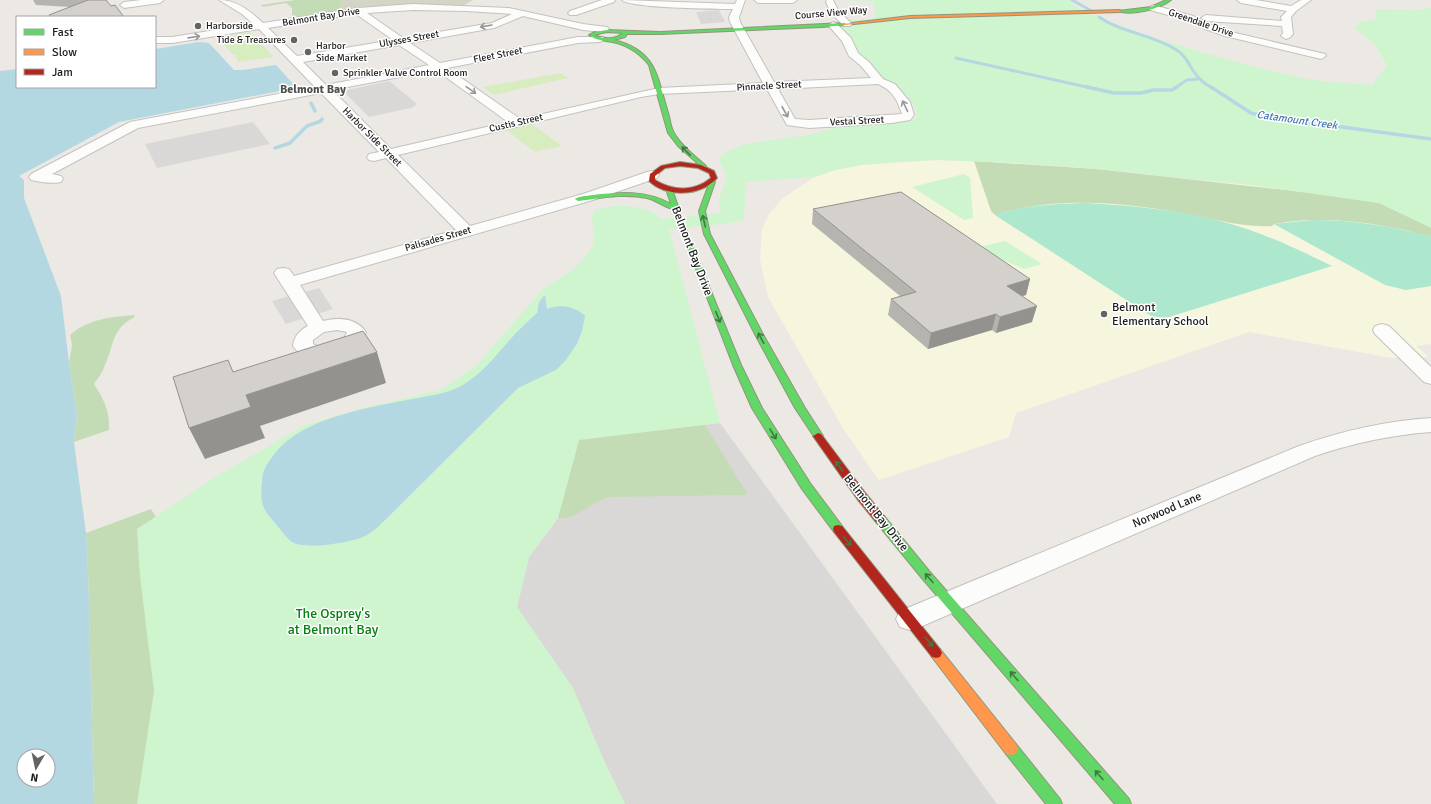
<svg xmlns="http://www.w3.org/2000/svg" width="1431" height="804" viewBox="0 0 1431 804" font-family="Signika,sans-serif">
<rect width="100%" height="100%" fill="#ece9e4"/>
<!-- residential -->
<g fill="#dad8d6">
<polygon points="719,10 725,22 701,24 696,12"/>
<polygon points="389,81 416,103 416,105 411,108 369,117 343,91"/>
<polygon points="253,122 270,144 157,168 145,144"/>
<polygon points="319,288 333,309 286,324 272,301"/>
<polygon points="720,423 997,804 625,804 606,765 517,607 529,557 558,518 579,439"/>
</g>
<!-- education -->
<polygon fill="#f6f5de" points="937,160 1016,163 1251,185 1331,195 1431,228 1431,344 1416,346 1429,357 1392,358 1249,332 1016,413 1009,437 879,480 844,430 768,297 760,259 762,229 769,214 783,198 815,177 835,170 861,165"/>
<!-- construction -->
<polygon fill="#d5d5c5" points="342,0 473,0 462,6 423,5 342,12 339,9"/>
<!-- grass -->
<g fill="#d7ecbf">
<polygon points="250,32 274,57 239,62 235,57 237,56 232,54 222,42 225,41 218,38"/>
<polygon points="560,73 568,78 494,95 483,87"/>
<polygon points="532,124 562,146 535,152 506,130"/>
</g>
<!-- forest -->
<g fill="#c4dcb6">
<polygon points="295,0 342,0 339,12 292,18 292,8 286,3 263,7 261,5"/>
<path d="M974 161 1096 169 1331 195 1379 203 1431 224V237C1393 226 1353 219 1313 220 1300 220 1287 222 1274 224L1272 226C1241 228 1212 218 1182 213 1121 202 1055 196 995 215L991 211Z"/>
<path d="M134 315 135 317C111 329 115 343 105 365 103 372 98 378 94 384 104 399 110 412 109 430L74 442 77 414 69 363 72 345 70 335C87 319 112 317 134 315Z"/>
<path d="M705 425 747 493 746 495 611 497C591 500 579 520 558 518L579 439Z"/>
<polygon points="151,509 158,520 167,804 94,804 88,571 86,533"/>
</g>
<!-- park -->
<g fill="#cff5cf">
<path d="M839 0H1069C1082 22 1275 74 1308 79 1329 82 1351 83 1372 85L1387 65 1374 44 1355 28 1359 22 1376 19V9L1418 10 1431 8V228L1379 203 1251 185 1096 169 1016 163 937 160 897 162 861 165 835 170 815 177 746 182 744 220 725 224 669 229 720 423 579 440 558 518 529 557 517 607 573 688 606 765 625 804H137L154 691 140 576 137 529 217 476 305 425 359 409 441 390 477 365 543 289 574 269 585 257 593 245 594 233 592 217 594 211C609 204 635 205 650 211 654 212 658 216 661 219L721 213C716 199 723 191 727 177L719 160 721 157 728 151 745 144 808 135 848 125 916 119 917 114 912 102 907 96 894 84 883 78 856 52 842 29 849 20 876 18 874 1Z"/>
<polygon points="964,174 970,178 973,218 964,220 912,187"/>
<polygon points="1005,241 1042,264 1024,269 975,248"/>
</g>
<!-- pitch -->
<g fill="#ace7ce">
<path d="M1086 203C1135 206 1184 210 1231 224 1266 234 1299 250 1332 266L1166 318 1151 316 995 215C1025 205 1055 204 1086 203Z"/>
<path d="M1312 220C1353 220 1392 226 1431 237V286L1406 290 1385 285 1274 224Z"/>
</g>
<!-- water -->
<g fill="#b4d8e2" fill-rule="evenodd">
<path d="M199 42 209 43 234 70H243L276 65 295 86 285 90 119 122 19 176 24 180V198L61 296 69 363 77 414 74 442 86 533 88 571 94 804H0V71L17 69V87H155V49ZM24 756H48V780H24Z"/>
<path d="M545 295 547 309C559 304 575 306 585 316L582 331 577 344 566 360 556 370 518 388 378 527C373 531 367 536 360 538 346 543 306 550 292 542 288 540 280 529 276 524 261 508 260 502 262 481 262 473 266 465 271 459 297 418 367 408 412 399 428 396 445 394 459 387 482 375 497 354 514 335 521 327 530 320 538 312 537 306 540 299 545 295Z"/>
</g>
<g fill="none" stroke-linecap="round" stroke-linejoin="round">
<!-- stream-far1 -->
<g stroke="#b4d8e2" stroke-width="3">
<polyline points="1072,0 1090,10"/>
<path d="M1099 17C1122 33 1151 34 1175 49 1189 57 1189 69 1200 79 1203 83 1208 85 1212 88"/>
<polyline points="956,58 1091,88"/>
<polyline points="1175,88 1187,80 1198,79"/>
</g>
<!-- stream -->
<g stroke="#b4d8e2" stroke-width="3.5">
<polyline points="1087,87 1114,93 1141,93 1153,90 1172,90 1177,87"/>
<polyline points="1211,87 1251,113 1268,117 1431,139"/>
<polyline points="311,103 315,111"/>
<polyline points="275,148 290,143 307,126 321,121 322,119"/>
</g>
<!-- street casing -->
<g stroke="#c4c2c0" stroke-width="2">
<g id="street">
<polygon points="141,0 164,0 160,3 124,8 120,5 124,2"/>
<path d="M219 0C237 0 250 11 263 23L358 8 413 4 509 8 583 24 607 27 609 29 607 31 604 32 583 30 523 16 494 28 410 43 440 63 578 37H603L605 39 600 42 578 43 447 68 520 119 659 88 763 83 730 22 729 17 733 9C715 9 630 8 622 0L735 4 737 0H745L739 17 740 22 774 82 871 78 861 66 849 56 842 41 828 25 833 22 836 23 851 38 858 53 869 62 883 79 895 84 910 102 914 115 910 120 892 123 809 128 787 125 767 89 659 94 641 97 398 155 470 226 583 194 647 172 652 171 657 172 659 175 657 178 593 200 300 285 323 321C339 317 356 318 366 332 358 359 310 371 293 346 294 336 300 330 308 326L274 273 277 269 283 268 289 269 294 276 456 230 386 158 374 161 369 160 367 157 369 154 379 152 321 93 138 128 52 174 61 176 63 179 61 182C52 184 40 182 31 180L29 177 31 174 130 122 315 87 259 29 172 43H155V37H172L253 24 242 14ZM413 10 466 11 512 14 492 23 403 38 367 13ZM356 14 393 40 297 56 268 28ZM399 45 429 65 326 85 303 62ZM436 70 508 122 391 149 332 90ZM878 84C892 90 897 99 902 114L809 120 795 119 778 89ZM337 330 347 332C343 345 323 351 313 344V340L324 332Z"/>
<polygon points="602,0 615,0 614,2 576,15 570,15 568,13 570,11"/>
<polygon points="754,0 797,0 793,3 758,3"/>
<polygon points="827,0 833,0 838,10 852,24 850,26 844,26 831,13 826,2"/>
<polygon points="1237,0 1256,0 1291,6 1301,0 1311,0 1296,11 1291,17 1293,34 1289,38 1286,39 1281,36 1283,33 1282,26 1206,21 1201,18 1206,15 1282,21 1281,17 1287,11 1241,3"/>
<polygon points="1153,5 1193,16 1211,25 1231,32 1325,54 1326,56 1321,59 1225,36 1205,29 1187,20 1150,10 1149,8"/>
<polygon points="1382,324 1389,326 1431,367 1431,384 1424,382 1375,334 1373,330 1375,326"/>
<path d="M1431 418V432C1391 435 1353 443 1315 456L920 627 910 630 900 627 896 619 900 611 1299 446C1342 431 1385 421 1431 418Z"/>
</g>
</g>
<!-- fast casing -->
<g stroke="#93957c" stroke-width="2">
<g id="fast">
<path d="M1166 0H1171C1160 9 1131 16 1118 11L1151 7Z"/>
<path d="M845 23 846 25 822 27 660 34H627L625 37 614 40C658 51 657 78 669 116 670 121 671 128 674 133 681 146 695 156 706 166V168L704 169 678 146 668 133 649 65C638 51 624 43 606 41 600 40 594 39 589 35L595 32 607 30 660 32ZM607 32 623 33C616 40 602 39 594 35Z"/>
<polygon points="710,181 715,182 705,211 710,234 765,338 805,408 823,436 821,438 815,438 795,408 757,338 704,234 699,211"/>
<path d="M669 187 672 189 688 235 741 365 762 408 810 483 842 526 843 529 842 532 838 533 834 532 802 489 752 408 733 365 673 209C664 207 656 200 647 198 624 193 601 198 578 201L575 199C579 196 587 196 593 195 620 192 646 190 671 204L666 189Z"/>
<polygon points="880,515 884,516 929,571 1129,799 1131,804 1115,804 921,577 876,522 875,519 876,516"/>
<polygon points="1011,743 1016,744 1060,799 1062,804 1046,804 1006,754 1004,749 1006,744"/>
</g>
</g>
<!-- slow casing -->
<g stroke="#93957c" stroke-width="2">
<g id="slow">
<polygon points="1120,10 1121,12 910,18 845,25 843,24 910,16"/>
<polygon points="936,648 940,649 1016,744 1018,749 1016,754 1011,755 1006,754 932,657 930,653 932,649"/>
</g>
</g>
<!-- jam casing -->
<g stroke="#93957c" stroke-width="2">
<g id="jam">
<path d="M680 162 701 165 714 171 717 178C701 196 667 198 649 181L650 174 661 166ZM680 166 698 168 709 173 711 178C694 192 673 191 655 180V176L665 168Z"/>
<polygon points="818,433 821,434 866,494 884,516 885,519 884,522 880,523 876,522 858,500 813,436"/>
<polygon points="838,525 842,526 940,649 942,653 940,657 936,658 932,657 834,532 833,529 834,526"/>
</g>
</g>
<!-- street -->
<use href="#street" fill="#fcfcfb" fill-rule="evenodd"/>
<!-- fast -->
<use href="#fast" fill="#63d668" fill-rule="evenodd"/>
<!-- slow -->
<use href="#slow" fill="#ff974d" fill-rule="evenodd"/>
<!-- jam -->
<use href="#jam" fill="#b3261e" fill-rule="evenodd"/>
</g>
<!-- wall -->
<g fill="#b6b4af">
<polygon points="33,0 106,0 71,7 36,5"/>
<polygon points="813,209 1030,279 1026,295 1022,296 1032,322 996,333 992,330 928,349 888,315 891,299 900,296 812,224"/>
</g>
<!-- shaded-wall -->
<g fill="#94928f">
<polygon points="1030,279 1026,295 1003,301 1007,286"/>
<polygon points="1037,306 1032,322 996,333 1000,317"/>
<polygon points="996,314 992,330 928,349 931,333"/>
<polygon points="377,352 386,383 260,426 265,438 205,459 189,428 246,395"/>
</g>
<!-- building -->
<g fill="#d4d1cc" stroke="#94928f">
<polygon points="88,0 106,0 111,6 115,5 124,17 50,17 49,15"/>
<polygon points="901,192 1030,279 1007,286 1037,306 1000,317 996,314 931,333 891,299 916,292 813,209"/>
<polygon points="363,331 377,352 246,395 251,407 189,428 173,377 228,360 233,372"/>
</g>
<!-- one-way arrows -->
<defs><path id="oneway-shaft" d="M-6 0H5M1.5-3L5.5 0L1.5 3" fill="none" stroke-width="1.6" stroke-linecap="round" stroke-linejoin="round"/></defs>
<g stroke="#979797">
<use href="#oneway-shaft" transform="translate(486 26) rotate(170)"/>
<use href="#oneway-shaft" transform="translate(194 37) rotate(-8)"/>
<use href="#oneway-shaft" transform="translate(471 90) rotate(35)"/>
<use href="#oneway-shaft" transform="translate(905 106) rotate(-115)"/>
<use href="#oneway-shaft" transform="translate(785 112) rotate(61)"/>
</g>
<g stroke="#407942">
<use href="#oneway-shaft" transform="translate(686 151) rotate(-134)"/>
<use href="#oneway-shaft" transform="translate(704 221) rotate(-103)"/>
<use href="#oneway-shaft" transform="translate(718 317) rotate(68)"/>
<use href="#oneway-shaft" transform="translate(761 338) rotate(-118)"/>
<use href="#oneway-shaft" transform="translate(773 434) rotate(58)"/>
<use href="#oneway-shaft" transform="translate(839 466) rotate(-127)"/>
<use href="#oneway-shaft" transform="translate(847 541) rotate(51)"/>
<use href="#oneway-shaft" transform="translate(929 578) rotate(-131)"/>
<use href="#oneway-shaft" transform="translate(929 642) rotate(51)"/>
<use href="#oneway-shaft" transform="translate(1014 676) rotate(-131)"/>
<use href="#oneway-shaft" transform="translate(1099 775) rotate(-131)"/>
</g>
<!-- markers -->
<g fill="#656462" stroke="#fff" stroke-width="1.5">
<circle cx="198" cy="26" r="4"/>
<circle cx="294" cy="40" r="4"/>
<circle cx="308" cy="52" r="4"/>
<circle cx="335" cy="73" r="4"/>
<circle cx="1104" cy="314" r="4"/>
</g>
<g text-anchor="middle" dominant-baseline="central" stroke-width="3" stroke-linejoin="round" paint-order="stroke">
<!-- far-street labels -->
<g font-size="10" fill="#1c1c1c" stroke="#fff">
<text transform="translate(831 13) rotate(-5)">Course View Way</text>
<text transform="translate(321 17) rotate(-9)">Belmont Bay Drive</text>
<text transform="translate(1201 23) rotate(19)">Greendale Drive</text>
<text transform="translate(409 39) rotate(-10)">Ulysses Street</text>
<text transform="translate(498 55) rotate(-11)">Fleet Street</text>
<text transform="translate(769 86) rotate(-3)">Pinnacle Street</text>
<text transform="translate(857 121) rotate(-3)">Vestal Street</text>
<text transform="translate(516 123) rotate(-13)">Custis Street</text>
<text transform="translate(372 137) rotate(45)">Harbor Side Street</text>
<text transform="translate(438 239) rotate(-16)">Palisades Street</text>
</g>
<!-- far-poi labels -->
<g font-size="10" fill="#1c1c1c" stroke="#fff" text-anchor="start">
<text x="206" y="26">Harborside</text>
<text x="286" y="40" text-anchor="end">Tide &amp; Treasures</text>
<text x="316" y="46">Harbor<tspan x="316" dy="12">Side Market</tspan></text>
<text x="343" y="73">Sprinkler Valve Control Room</text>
</g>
<!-- far-water labels -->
<g font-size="11" font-style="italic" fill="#4179b3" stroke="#fff">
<text transform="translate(1297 120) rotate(8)">Catamount Creek</text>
</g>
<!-- far-quarter labels -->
<g font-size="12" font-weight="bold" fill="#4f4f4f" stroke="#fff">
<text x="313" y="89">Belmont Bay</text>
</g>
<!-- street labels -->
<g font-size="12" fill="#1c1c1c" stroke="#fff">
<text transform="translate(692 251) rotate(69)">Belmont Bay Drive</text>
<text transform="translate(1167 510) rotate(-23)">Norwood Lane</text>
<text transform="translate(876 513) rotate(51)">Belmont Bay Drive</text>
</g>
<!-- poi labels -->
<g font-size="12" fill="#1c1c1c" stroke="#fff" text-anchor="start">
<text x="1112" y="307">Belmont<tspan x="1112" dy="14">Elementary School</tspan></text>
</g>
<!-- near-park labels -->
<g font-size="14" fill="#02820e" stroke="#fff">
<text x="333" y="613">The Osprey's<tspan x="333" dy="16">at Belmont Bay</tspan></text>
</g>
</g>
<!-- legend -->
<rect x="16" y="16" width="140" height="72" fill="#ffffff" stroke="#a4a4a4"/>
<rect x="24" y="29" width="20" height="6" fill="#63d668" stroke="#a4a4a4"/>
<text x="52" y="36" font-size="12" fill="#1c1c1c">Fast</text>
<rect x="24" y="49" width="20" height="6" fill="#ff974d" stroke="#a4a4a4"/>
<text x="52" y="56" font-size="12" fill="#1c1c1c">Slow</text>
<rect x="24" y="69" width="20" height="6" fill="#b3261e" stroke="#a4a4a4"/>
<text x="52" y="76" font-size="12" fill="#1c1c1c">Jam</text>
<!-- north arrow -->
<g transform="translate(36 768) rotate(189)"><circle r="19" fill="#ffffff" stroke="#a4a4a4"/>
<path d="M0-3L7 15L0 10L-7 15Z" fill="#656462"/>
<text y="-6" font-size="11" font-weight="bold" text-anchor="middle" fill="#1c1c1c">N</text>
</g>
</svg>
